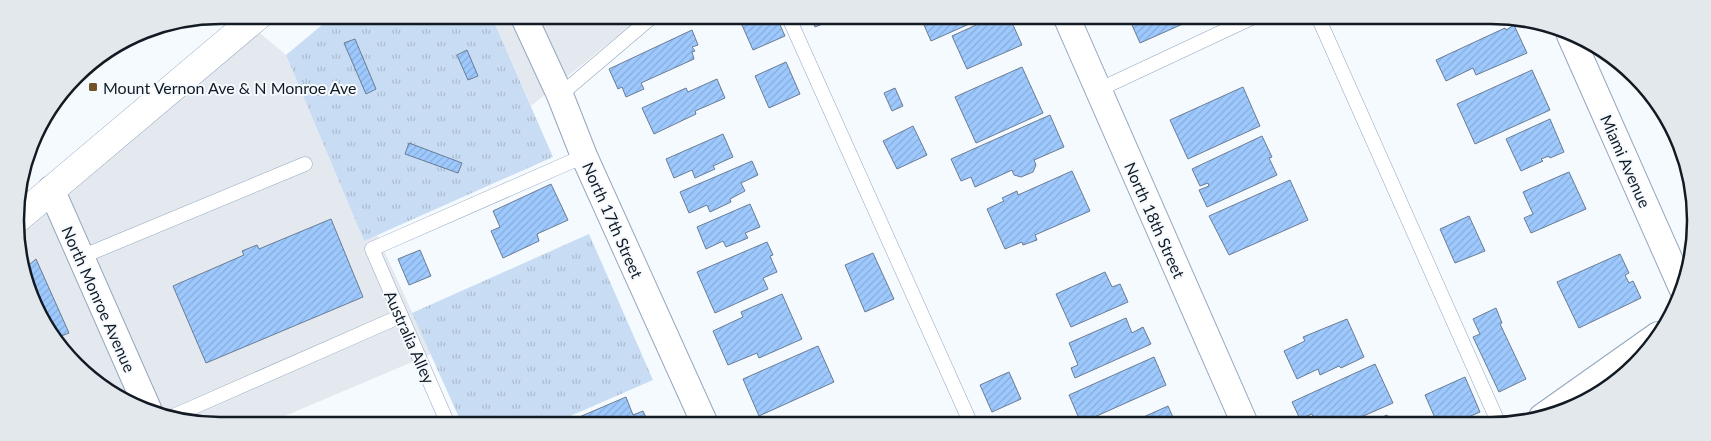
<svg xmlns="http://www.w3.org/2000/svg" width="1711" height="441" viewBox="0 0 1711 441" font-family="Lato,sans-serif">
<defs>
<pattern id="grass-tufts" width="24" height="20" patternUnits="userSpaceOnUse" patternTransform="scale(1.25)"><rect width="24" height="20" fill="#c8dcf3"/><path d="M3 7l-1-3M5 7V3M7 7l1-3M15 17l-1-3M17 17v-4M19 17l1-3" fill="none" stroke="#abbcd0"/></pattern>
<pattern id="building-hatch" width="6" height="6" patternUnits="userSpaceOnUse" patternTransform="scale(1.25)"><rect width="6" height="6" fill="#9ec9fe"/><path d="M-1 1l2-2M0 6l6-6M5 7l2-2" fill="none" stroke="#87acd9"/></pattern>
</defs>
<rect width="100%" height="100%" fill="#f5faff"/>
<!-- built -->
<g fill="#e3e9ef">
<polygon points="491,15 642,16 531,106"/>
<polygon points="247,22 286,55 364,241 377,235 431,354 266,424 193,424 118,399 58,346 22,274 16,216"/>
</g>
<!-- grass -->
<g fill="url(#grass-tufts)">
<polygon points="334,15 491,15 553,157 364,241 286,55"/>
<polygon points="589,234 653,380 552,424 462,424 412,313"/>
</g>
<!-- building -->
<g fill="url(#building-hatch)" stroke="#697c94">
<polygon points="738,16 776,16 785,36 753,50"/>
<polygon points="810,16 842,16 815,27"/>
<polygon points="920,16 976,16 978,20 931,41"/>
<polygon points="996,16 1009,16 1022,45 967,69 952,36"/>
<polygon points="1128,16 1182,16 1185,23 1140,43"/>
<polygon points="1514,25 1527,53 1476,75 1473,68 1446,81 1436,60 1505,28 1506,30"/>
<polygon points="692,30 698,45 692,47 695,51 692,52 694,59 641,83 644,89 626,97 622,87 618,89 609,69"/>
<polygon points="355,39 376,89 366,94 344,43"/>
<polygon points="467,50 478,76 468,80 457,55"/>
<polygon points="786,62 800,94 769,108 755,76"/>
<polygon points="1022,67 1043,113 976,143 955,97"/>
<polygon points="1532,70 1550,110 1475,144 1457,104"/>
<polygon points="717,79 725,98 695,111 696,114 654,134 642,108 686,88 688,92"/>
<polygon points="1243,87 1260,126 1188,159 1170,120"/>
<polygon points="895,88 903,106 892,111 884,93"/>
<polygon points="1050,115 1064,147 1034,160 1036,165 1033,172 1021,177 1014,175 1012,170 975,187 971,177 961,181 951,159"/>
<polygon points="1550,119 1564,152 1550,158 1549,156 1541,159 1543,161 1521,171 1506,139"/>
<polygon points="913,126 927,155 897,169 883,141"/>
<polygon points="723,134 733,157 713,166 715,169 695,178 692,170 674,178 666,159"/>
<polygon points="1262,136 1272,157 1269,158 1277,175 1207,207 1199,190 1209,186 1208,183 1200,186 1192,169"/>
<polygon points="409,143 462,163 458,173 405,154"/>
<polygon points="752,161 758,175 741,183 745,191 730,199 731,202 710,212 707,205 689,213 680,192"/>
<polygon points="1072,171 1090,211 1035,235 1037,240 1023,245 1022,242 1005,249 987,209 1004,201 1002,198 1017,191 1018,195"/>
<polygon points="1569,172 1586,209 1531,233 1524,218 1533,214 1523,192"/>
<polygon points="1290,180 1308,220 1229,255 1209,216"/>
<polygon points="551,184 568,220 537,234 539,241 503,258 491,231 500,227 493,211"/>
<polygon points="750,204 760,227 745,233 748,238 726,247 723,241 706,249 697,227"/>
<polygon points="1469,216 1485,251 1455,263 1440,229"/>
<polygon points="331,219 363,297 206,363 173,286 244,255 242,251 257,245 259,249"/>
<polygon points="767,242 773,255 770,256 777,272 763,278 768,289 715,313 697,272"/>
<polygon points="420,250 431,276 409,285 398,259"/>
<polygon points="873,253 894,299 865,312 845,265"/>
<polygon points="1620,254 1629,273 1625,275 1629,283 1633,281 1641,298 1579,328 1557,282"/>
<polygon points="36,259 69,333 54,339 22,274 22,271"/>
<polygon points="1105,272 1112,287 1120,284 1128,302 1071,327 1056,294"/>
<polygon points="782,294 802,339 759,358 757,353 728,365 713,331 743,317 741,312"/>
<polygon points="1496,308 1502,323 1500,324 1526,379 1499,392 1473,337 1480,334 1473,319"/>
<polygon points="1126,318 1132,333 1143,327 1151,344 1075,378 1071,368 1078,365 1069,343"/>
<polygon points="1347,319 1364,357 1341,368 1339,366 1320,375 1318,369 1297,379 1284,351 1305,341 1303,337"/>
<polygon points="818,346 834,382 759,416 743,379"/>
<polygon points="1154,357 1166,385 1081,423 1069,395"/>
<polygon points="1375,364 1393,403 1345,424 1303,424 1302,423 1314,418 1312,414 1300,419 1292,402"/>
<polygon points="1009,372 1021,399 992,412 980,385"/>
<polygon points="1465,377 1480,412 1452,424 1440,424 1437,417 1435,418 1425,395"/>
<polygon points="626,397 633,415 643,411 649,424 580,424 577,418"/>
<polygon points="1168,406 1176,424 1128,424"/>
<polygon points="1387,415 1392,424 1367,424"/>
</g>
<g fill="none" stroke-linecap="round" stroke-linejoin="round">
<!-- lane casing -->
<g stroke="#93a7bf" stroke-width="15">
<g id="lane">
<polyline points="788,16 971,424"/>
<polyline points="1318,17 1499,424"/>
<polyline points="1098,90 1256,16"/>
<polyline points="560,95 653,16"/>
<polyline points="81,257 305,164"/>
<polyline points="171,417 401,316"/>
<polyline points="448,424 372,249 584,156"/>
</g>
</g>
<!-- street casing -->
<g stroke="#93a7bf" stroke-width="28">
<g id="street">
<polyline points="523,15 560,95 584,156 705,424"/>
<polyline points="1066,16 1245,424"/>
<polyline points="1570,35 1682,288"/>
<polyline points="51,189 148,409"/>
<polyline points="1542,417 1658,335"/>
</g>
</g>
<!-- secondary casing -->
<g stroke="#93a7bf" stroke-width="29">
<polyline id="secondary" points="17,219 259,15"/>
</g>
<!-- lane -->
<use href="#lane" stroke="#fff" stroke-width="14"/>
<!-- street -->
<use href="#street" stroke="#fff" stroke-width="26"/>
<!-- secondary -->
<use href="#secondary" stroke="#fff" stroke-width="28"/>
</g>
<!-- markers -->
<rect fill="#725328" stroke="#f5faff" stroke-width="2" x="88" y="82" width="10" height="10" rx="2.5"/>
<g text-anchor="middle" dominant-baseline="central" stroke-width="4" stroke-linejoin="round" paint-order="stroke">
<!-- poi labels -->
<g font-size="16" fill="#121a23" stroke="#f5faff" text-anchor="start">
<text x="103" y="87">Mount Vernon Ave &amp; N Monroe Ave</text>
</g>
<!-- street labels -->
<g font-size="16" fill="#121a23" stroke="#f5faff">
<text transform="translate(1626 161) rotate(66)">Miami Avenue</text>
<text transform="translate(613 220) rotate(66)">North 17th Street</text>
<text transform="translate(1155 220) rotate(66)">North 18th Street</text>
<text transform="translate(99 299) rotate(66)">North Monroe Avenue</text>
<text transform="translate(410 337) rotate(66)">Australia Alley</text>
</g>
</g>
<!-- crop -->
<path d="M0 0H1711V441H0ZM220 24H1491A196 196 0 0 1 1687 220V221A196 196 0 0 1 1491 417H220A196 196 0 0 1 24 221V220A196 196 0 0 1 220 24Z" fill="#e3e8ed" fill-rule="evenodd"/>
<path fill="none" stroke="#121a23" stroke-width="2.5" d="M220 24H1491A196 196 0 0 1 1687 220V221A196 196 0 0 1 1491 417H220A196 196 0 0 1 24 221V220A196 196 0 0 1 220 24Z"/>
</svg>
